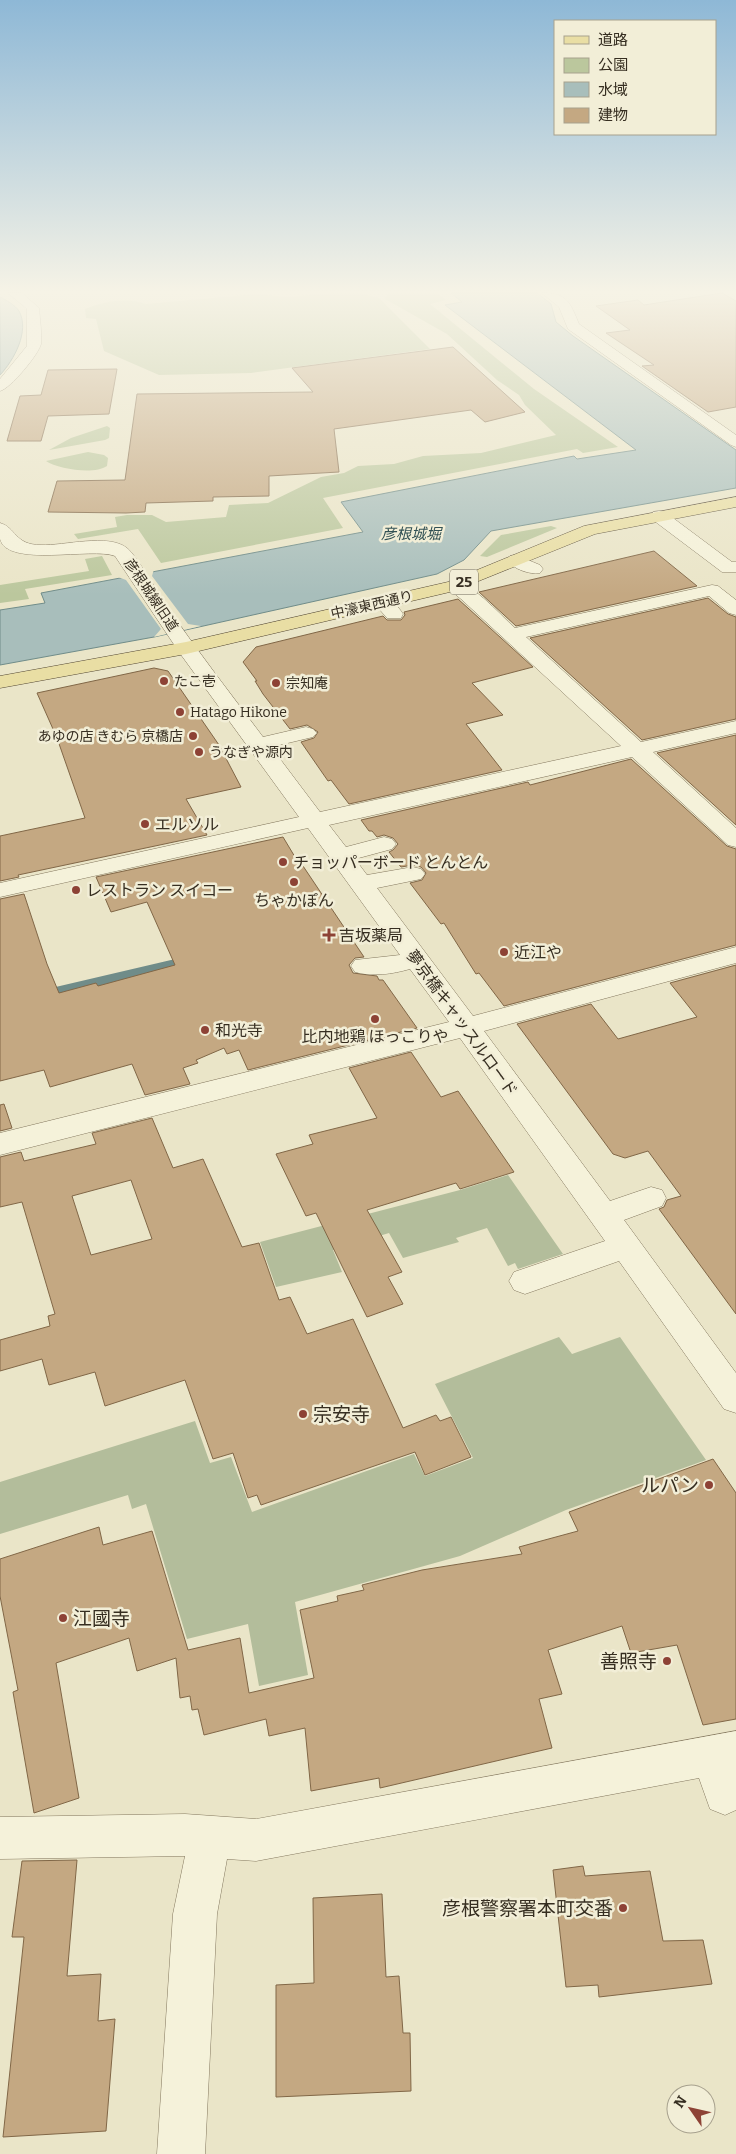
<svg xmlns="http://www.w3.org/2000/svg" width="736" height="2154" viewBox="0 0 736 2154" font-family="Bitter,'Noto Sans JP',serif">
<rect width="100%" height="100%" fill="#eae5c8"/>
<!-- green -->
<g fill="#bbc79d">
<path d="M331 293H360L379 298 430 349 251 373 159 375 104 351 96 319 86 318 85 309C104 301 127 297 146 304L256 294 289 297Z"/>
<polygon points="388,293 437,293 446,300 430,304 534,389 618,447 583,453 577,449 323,498 343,528 161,563 138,529 78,539 74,534 117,527 115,517 127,515 152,515 166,522 226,517 229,505 268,503 321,477 344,473 358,466 394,464 423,456 481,453 556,435 525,405 519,395 497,380 447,334 385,299"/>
<polygon points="107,426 110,428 109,438 105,440 49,450 71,438"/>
<path d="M88 452 104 455 108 458 107 466C94 475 58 469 46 461Z"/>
<polygon points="551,526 557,528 487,557 480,556 501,535"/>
<polygon points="102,556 112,575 25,589 29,599 0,603 0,585 89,571 85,559"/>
</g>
<!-- cemetery -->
<g fill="#b3bd9b">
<polygon points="508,1175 563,1254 518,1269 515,1263 508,1266 487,1228 456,1238 459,1242 403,1258 389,1233 333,1250 342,1272 276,1287 260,1242 460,1190"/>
<polygon points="559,1337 572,1354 620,1337 706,1460 566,1510 460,1556 295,1602 308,1675 259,1686 248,1624 187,1639 146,1504 132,1509 128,1495 0,1534 0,1482 195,1421 210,1463 231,1457 252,1512 414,1454 425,1476 473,1458 435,1384"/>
</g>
<!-- water -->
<g fill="#a8bebb" stroke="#708c89">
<polygon points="451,293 537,293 551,304 556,322 573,336 736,450 736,488 491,531 464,560 437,574 154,637 0,665 0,610 45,603 41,593 363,532 341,502 574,456 577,459 636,450 445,305 462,302"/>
<path d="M0 297C6 300 15 305 19 311 30 331 14 360 0 375Z"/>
</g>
<!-- pier -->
<polygon fill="#eae5c8" points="154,569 152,576 188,624 201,626 154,637 161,629 126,580 118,577"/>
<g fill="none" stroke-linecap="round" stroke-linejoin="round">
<!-- stream -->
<polyline stroke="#708c89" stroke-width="9" points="46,994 187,961"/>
</g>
<!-- building -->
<g fill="#c4a882" stroke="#816747" fill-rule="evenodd">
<polygon points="722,293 736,301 736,407 708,412 642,366 654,365 606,333 630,330 596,306 638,300 644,305"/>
<polygon points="453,347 525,412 485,422 471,410 334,429 339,472 269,476 269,496 213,497 213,501 146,503 145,512 126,513 48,512 57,481 125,480 137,394 313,392 292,368"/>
<polygon points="117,369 109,414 48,416 41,441 7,441 20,396 41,395 48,370"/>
<polygon points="654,551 697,586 516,626 479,592"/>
<polygon points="708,598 728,614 736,617 736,719 642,740 530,638"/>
<polygon points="458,599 533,667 472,683 503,715 466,724 502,770 349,804 331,780 328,781 301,742 314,738 318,732 307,725 290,729 263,694 255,681 257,681 243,662 256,647 383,616 387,620 401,620 405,615 404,612"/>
<polygon points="154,668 168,671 219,745 241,787 186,799 207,835 18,875 19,877 0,881 0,836 85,818 57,738 37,693"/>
<polygon points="736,735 736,825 657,753"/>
<polygon points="631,759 727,846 736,849 736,945 504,1006 479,973 476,974 444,923 441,924 410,883 422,880 426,873 421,867 413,865 401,867 389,852 393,850 398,844 393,838 384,835 377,837 372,831 369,831 361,820 528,782 530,785"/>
<polygon points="283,837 301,867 303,866 364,957 355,958 349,965 353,973 377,976 379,980 383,980 417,1028 248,1070 239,1050 227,1054 224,1048 196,1060 198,1063 183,1068 190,1084 145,1095 132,1064 50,1087 44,1070 0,1081 0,899 24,894 47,964 59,993 96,983 98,986 175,965 147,902 111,912 96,877"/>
<polygon points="736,965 736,1314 659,1209 664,1207 667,1200 681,1196 648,1151 625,1158 613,1154 517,1024 591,1004 618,1039 697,1017 670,983"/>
<polygon points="411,1052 441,1097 458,1091 514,1172 460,1189 456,1183 367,1210 402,1272 388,1277 403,1304 367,1317 316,1213 306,1216 276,1154 313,1144 309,1135 377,1118 349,1068"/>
<polygon points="4,1104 12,1128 0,1131 0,1105"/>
<path d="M152 1118 173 1168 203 1159 242 1247 259 1243 279 1300 290 1297 307 1334 353 1319 403 1428 436 1415 440 1421 451 1417 471 1457 425 1475 415 1452 261 1505 257 1495 248 1498 233 1453 213 1459 185 1380 105 1406 95 1372 49 1385 42 1359 0 1371V1340L50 1326 48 1316 55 1314 22 1202 0 1207V1157L21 1152 24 1161 96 1144 92 1133ZM131 1180 152 1239 91 1255 72 1196Z"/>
<polygon points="713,1459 736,1493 736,1719 703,1725 677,1645 631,1653 622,1626 548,1650 562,1694 539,1699 552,1748 380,1788 379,1778 311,1791 305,1728 269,1736 266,1719 204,1735 198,1709 192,1710 190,1696 180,1698 176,1658 137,1671 129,1638 56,1663 79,1798 34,1813 13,1692 18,1690 0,1596 0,1559 99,1527 103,1545 152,1531 188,1650 240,1638 249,1693 314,1678 300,1610 338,1601 337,1596 364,1590 362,1585 422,1570 522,1554 519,1547 578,1531 569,1512"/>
<polygon points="77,1860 67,1976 101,1974 98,2021 115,2019 106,2131 3,2137 24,1937 12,1937 22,1861"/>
<polygon points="583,1866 585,1876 650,1871 663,1941 703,1940 712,1984 599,1997 598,1985 566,1987 553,1870"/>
<polygon points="382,1894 386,1977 399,1976 403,2033 410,2033 411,2091 276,2097 276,1985 314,1983 313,1898"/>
</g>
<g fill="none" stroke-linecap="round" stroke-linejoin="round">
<!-- minor casing -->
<g stroke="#84785f" stroke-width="1">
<g id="minor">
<path d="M8 293H22L39 308C40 320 42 333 41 344 39 354 10 389 0 391V379L27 346V309Z"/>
<path d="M542 293C567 293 570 302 579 324L736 435V447L731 445 568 329 559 307Z"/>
<polygon points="659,511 665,512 732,562 736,562 736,572 722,572 653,520 651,516 653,512"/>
<path d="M0 523C16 527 14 545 41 545 64 546 108 533 127 548 136 555 160 596 168 608 198 652 231 694 263 737L306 727 313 729 317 733 313 737 271 747 320 812 621 746 461 599 445 586 448 582C468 577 500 615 515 628L712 585 718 586 736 600V615L729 613 709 596 526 637 641 742 736 721V733L653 752 736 828V847L728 845 632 757 329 825 346 847 384 837 392 839 396 844 392 849 355 859 367 875 413 867 421 869 425 874 421 879 377 888 473 1016 736 947V963L484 1031 610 1201 651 1187 662 1190 666 1198 662 1206 624 1220 736 1373V1413L724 1409 619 1261 525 1294 514 1290 509 1281 514 1272 605 1241 460 1038 0 1155V1133L449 1022 410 969C392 974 374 977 355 972L351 966 355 960 400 955 308 828 0 897V883L299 817 179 652 115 556C92 547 7 568 0 539 0 534 0 528 0 523Z"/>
<path d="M516 555 540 565 543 569 540 573C530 575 513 569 507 560L510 556Z"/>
<path d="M382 596C391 599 398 606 403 614L401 618H387L373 602 375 598Z"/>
<polygon points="736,1731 736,1810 725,1815 710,1809 699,1778 256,1861 227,1859 217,1914 205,2154 157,2154 173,1914 185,1856 0,1859 0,1817 185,1814 256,1819"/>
</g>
</g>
<!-- major casing -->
<g stroke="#524632" stroke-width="1">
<polygon id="major" points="736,497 736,507 595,534 454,591 186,654 0,688 0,676 186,642 448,582 584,526"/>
</g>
<!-- minor -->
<use href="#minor" fill="#f5f2da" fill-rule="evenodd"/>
<!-- major -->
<use href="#major" fill="#e9dea4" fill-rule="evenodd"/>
</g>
<!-- sky -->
<linearGradient id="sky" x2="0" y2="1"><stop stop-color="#8eb8d6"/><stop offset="0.49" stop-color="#f6f3e6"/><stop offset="1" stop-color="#f6f3e6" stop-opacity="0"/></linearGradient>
<rect width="736" height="595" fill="url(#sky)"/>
<!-- markers -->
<g fill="#8d4235" stroke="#f2eed7" stroke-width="2">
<circle cx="164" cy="681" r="5"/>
<circle cx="276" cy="683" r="5"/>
<circle cx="180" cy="712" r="5"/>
<circle cx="193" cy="736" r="5"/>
<circle cx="199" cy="752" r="5"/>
<circle cx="145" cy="824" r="5"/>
<circle cx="283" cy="862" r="5"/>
<circle cx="294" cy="882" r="5"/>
<circle cx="76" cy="890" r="5"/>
<path d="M326.5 927.5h5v5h5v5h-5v5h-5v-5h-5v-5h5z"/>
<circle cx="504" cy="952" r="5"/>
<circle cx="375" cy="1019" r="5"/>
<circle cx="205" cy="1030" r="5"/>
<circle cx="303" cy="1414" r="5"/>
<circle cx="709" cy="1485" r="5"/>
<circle cx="63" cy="1618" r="5"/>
<circle cx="667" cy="1661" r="5"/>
<circle cx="623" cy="1908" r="5"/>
</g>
<g text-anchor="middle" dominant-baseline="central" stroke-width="5" stroke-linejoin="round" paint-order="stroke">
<!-- far-street labels -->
<g font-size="14" fill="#362e21" stroke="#f2eed7">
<text transform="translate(151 595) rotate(56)">彦根城線旧道</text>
<text transform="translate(372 605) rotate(-13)">中濠東西通り</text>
</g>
<!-- far-poi labels -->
<g font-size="14" fill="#362e21" stroke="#f2eed7" text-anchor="start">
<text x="174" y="681">たこ壱</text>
<text x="286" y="683">宗知庵</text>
<text x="190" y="712">Hatago Hikone</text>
<text x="183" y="736" text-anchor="end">あゆの店 きむら 京橋店</text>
<text x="209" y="752">うなぎや源内</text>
</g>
<!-- far-water labels -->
<g font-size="15" font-style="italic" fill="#325154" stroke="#f2eed7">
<text x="411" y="534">彦根城堀</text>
</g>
<!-- shield labels -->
<rect fill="#f2eed7" stroke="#6e6858" stroke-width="1" x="450" y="569.5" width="28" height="25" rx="4"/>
<g font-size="15" font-weight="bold" fill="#362e21">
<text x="464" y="582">25</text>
</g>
<!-- poi labels -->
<g font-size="16" fill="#362e21" stroke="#f2eed7" text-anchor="start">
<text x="155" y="824">エルソル</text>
<text x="293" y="862">チョッパーボード とんとん</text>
<text x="86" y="890">レストラン スイコー</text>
<text x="294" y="900" text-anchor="middle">ちゃかぽん</text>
<text x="339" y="935">吉坂薬局</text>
<text x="514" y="952">近江や</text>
<text x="215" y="1030">和光寺</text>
<text x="375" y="1036" text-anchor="middle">比内地鶏 ほっこりや</text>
</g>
<!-- street labels -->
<g font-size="16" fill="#362e21" stroke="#f2eed7">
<text transform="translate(462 1023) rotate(54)">夢京橋キャッスルロード</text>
</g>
<!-- near-poi labels -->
<g font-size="19" fill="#362e21" stroke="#f2eed7" text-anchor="end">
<text x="313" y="1414" text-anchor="start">宗安寺</text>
<text x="699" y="1485">ルパン</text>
<text x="73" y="1618" text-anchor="start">江國寺</text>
<text x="657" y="1661">善照寺</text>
<text x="613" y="1908">彦根警察署本町交番</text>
</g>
</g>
<!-- legend -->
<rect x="554" y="20" width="162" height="115" fill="#f2eed7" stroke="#a7a18e"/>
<rect x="564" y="36" width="25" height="8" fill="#e9dea4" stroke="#a7a18e"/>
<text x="598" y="45" font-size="15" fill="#362e21">道路</text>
<rect x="564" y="58" width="25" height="15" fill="#bbc79d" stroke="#a7a18e"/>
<text x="598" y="70" font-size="15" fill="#362e21">公園</text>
<rect x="564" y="82" width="25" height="15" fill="#a8bebb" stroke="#a7a18e"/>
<text x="598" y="95" font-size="15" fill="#362e21">水域</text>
<rect x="564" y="108" width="25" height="15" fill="#c4a882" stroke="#a7a18e"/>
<text x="598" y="120" font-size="15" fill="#362e21">建物</text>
<!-- north arrow -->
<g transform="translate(691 2109) rotate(304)"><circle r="24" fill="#f2eed7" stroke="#a7a18e"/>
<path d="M0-4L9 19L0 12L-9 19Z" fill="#8d4235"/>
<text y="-8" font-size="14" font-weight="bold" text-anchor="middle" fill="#362e21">N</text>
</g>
</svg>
